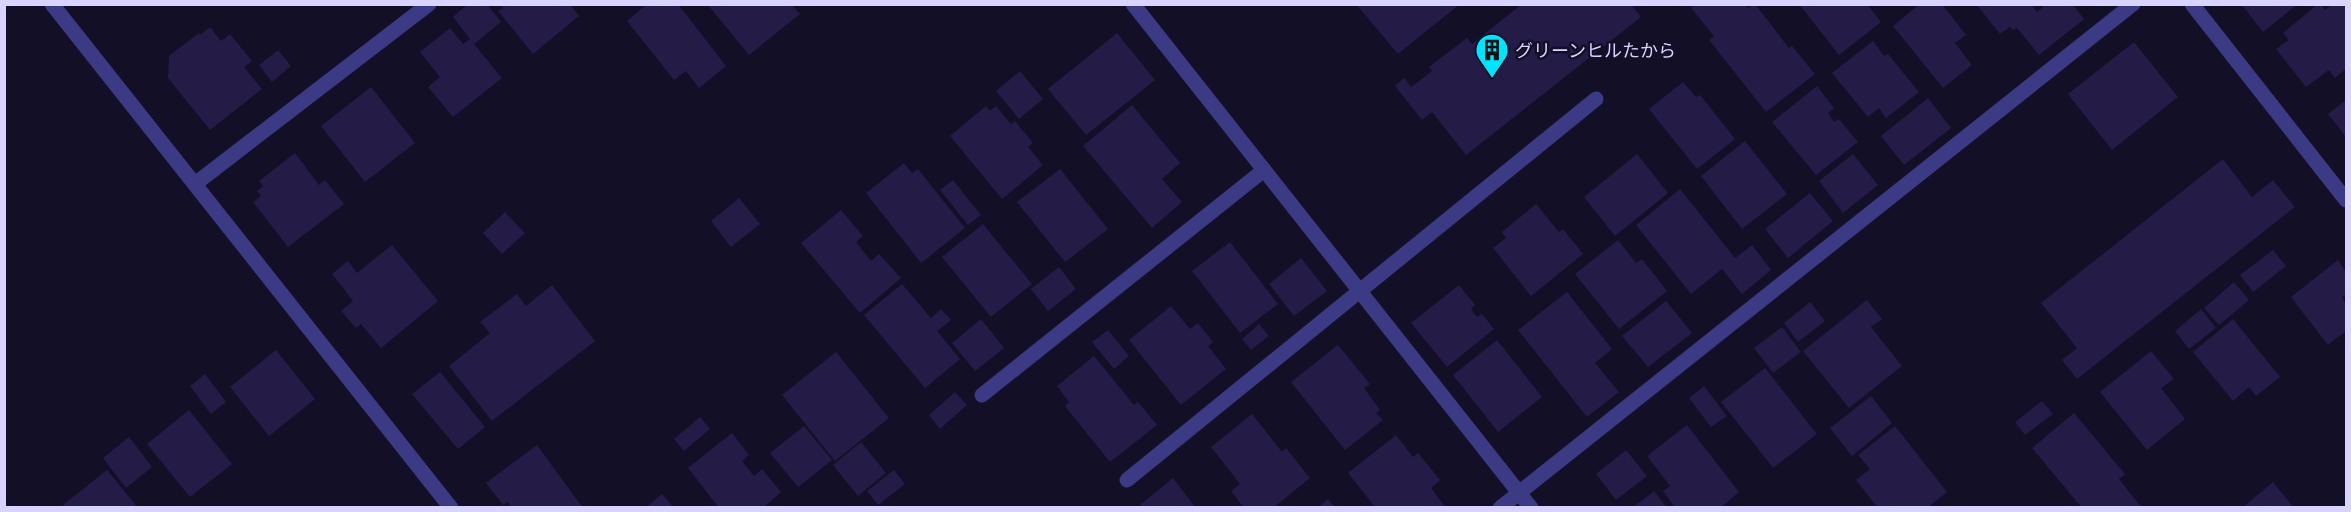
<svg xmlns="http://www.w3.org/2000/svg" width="2351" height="512" viewBox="0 0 2351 512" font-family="Inter,'Noto Sans JP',sans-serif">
<rect width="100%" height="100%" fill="#130f26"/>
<!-- building -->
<g fill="#241b47">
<polygon points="468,4 487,4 501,22 474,44 502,78 453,117 428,87 440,77 420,52 450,28 463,44 470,39 453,17"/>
<polygon points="500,4 570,4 579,16 533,54 498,11 503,8"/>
<polygon points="647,4 678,4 726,66 699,88 686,71 674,80 627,21"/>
<polygon points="1356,4 1460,4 1398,54"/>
<polygon points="1522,4 1631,4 1641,17 1466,155 1432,112 1422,120 1395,86 1404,78 1411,87 1432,71 1429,67 1467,38 1472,44"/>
<polygon points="1696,4 1745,4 1748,8 1755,4 1789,48 1792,46 1815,74 1766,112 1709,40 1714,36 1691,8"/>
<polygon points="1799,4 1867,4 1881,22 1839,55"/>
<polygon points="1920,4 1942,4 1966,35 1955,43 1972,65 1943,88 1893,26"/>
<polygon points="1976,4 2031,4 2037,12 2046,4 2072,4 2084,19 2039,55 2017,28 2013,30 2010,27 2000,34"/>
<polygon points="2241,4 2298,4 2263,32"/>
<polygon points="2318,4 2321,4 2325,10 2332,4 2346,5 2346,69 2335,78 2329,70 2306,87 2276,49 2289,40 2283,33"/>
<polygon points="708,5 792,5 800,14 749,55"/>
<polygon points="210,27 221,41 230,34 252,61 244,67 262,89 210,130 168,78 169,56 199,33 200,35"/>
<polygon points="1117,33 1155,80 1086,135 1048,89"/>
<polygon points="1873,41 1884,56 1888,54 1919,92 1886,118 1879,108 1868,117 1832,73"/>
<polygon points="2134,42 2178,97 2112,150 2068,94"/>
<polygon points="278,50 291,66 272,82 259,65"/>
<polygon points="1020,71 1043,99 1019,119 996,91"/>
<polygon points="1683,82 1696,97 1700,95 1735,139 1697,169 1649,109"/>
<polygon points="1817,86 1834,108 1828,113 1834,122 1839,119 1858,142 1816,175 1772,122"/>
<polygon points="371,87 415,143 365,182 321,126"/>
<polygon points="1928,98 1951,128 1904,165 1881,136"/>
<polygon points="2346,100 2346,137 2328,114"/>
<polygon points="1132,105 1180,163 1162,179 1182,202 1152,228 1083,146"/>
<polygon points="986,106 990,111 996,106 1011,124 1015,121 1033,143 1028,147 1043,165 1002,199 950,136"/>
<polygon points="1745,141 1787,194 1742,229 1701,176"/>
<polygon points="295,153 319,185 325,180 344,204 288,247 253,202 261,196 257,191 263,186 259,181"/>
<polygon points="1637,154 1668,193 1615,236 1584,197"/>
<polygon points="1853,154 1878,185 1843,213 1819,181"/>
<polygon points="2223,159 2252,197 2273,180 2295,207 2077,379 2062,360 2077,348 2041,303"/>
<polygon points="904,163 912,173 918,169 965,228 921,263 866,193"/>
<polygon points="1060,169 1108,229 1065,262 1017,202"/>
<polygon points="953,180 981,215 968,225 940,190"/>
<polygon points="1680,189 1735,258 1752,245 1771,270 1742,294 1722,269 1691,294 1636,225"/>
<polygon points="1810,193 1833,221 1788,258 1765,229"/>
<polygon points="739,198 760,224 731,247 711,221"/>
<polygon points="1536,204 1559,232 1563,229 1583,254 1531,296 1493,248 1506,238 1502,232"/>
<polygon points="841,210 863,236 856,242 871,261 879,254 901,278 860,313 801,243"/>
<polygon points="505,212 525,233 502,254 483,233"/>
<polygon points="983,224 1032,284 991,317 942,257"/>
<polygon points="1618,240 1636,263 1642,259 1667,291 1619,329 1575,274"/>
<polygon points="1230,242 1278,304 1240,333 1192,271"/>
<polygon points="392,245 438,301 381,348 361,324 356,328 341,311 353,301 332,274 348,261 357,273"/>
<polygon points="2273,250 2286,266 2253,292 2240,275"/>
<polygon points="1301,258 1327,291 1294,316 1269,284"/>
<polygon points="2338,260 2346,272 2346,294 2342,297 2346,304 2346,331 2328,345 2291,297"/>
<polygon points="1059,267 1076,289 1048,311 1031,289"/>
<polygon points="2234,282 2249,300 2219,325 2204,308"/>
<polygon points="902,284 931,318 941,309 951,320 937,331 960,359 925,388 864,315"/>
<polygon points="552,285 595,341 492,421 449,366 490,333 480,322 517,294 526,306"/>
<polygon points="1459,285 1475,305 1471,309 1477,317 1482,314 1494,329 1447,367 1411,323"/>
<polygon points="1567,292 1612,349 1595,363 1619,392 1587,417 1518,330"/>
<polygon points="1867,300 1882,319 1871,327 1902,366 1849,408 1803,351"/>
<polygon points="1666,301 1692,333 1648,367 1622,336"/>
<polygon points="1810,302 1825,321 1798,342 1784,323"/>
<polygon points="1171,306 1190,329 1198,323 1213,342 1208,346 1226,369 1181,405 1129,340"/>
<polygon points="2201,309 2216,328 2189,349 2175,331"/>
<polygon points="981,319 1004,348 975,371 952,343"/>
<polygon points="2233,319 2280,377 2256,396 2249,387 2233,401 2193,352"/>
<polygon points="1259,324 1269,336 1251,350 1242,339"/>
<polygon points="1782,327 1801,352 1773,373 1754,348"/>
<polygon points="1108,330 1129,356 1114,369 1092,342"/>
<polygon points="1497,340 1542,397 1498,432 1453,375"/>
<polygon points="1338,345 1370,384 1364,388 1380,410 1376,413 1383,420 1345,450 1291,382"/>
<polygon points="276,350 315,399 269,436 230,387"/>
<polygon points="2151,351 2174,379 2161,388 2185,419 2147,450 2100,392"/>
<polygon points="836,352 889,418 835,461 782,395"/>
<polygon points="1094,356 1134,405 1138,402 1157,425 1110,462 1065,406 1069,402 1057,386"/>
<polygon points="1765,368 1817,434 1773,468 1721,402"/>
<polygon points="440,372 485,427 458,449 412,394"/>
<polygon points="205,374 226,402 211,414 190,386"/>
<polygon points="1704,386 1727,416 1711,427 1689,398"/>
<polygon points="955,392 967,405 940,429 929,415"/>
<polygon points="1871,396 1892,423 1852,456 1830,428"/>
<polygon points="2042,401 2053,414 2025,435 2015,422"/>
<polygon points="189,410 232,464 190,497 147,444"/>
<polygon points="2074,413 2125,474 2119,479 2142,508 2082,508 2032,448"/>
<polygon points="1252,414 1282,452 1286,448 1310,478 1273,508 1244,508 1231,491 1240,484 1211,447"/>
<polygon points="700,417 710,429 684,451 674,439"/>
<polygon points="1687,425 1739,492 1720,508 1675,508 1663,491 1670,486 1647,456"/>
<polygon points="804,426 832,460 798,487 770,453"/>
<polygon points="1895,426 1947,492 1927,508 1878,508 1856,480 1870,469 1858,455"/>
<polygon points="732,433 749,455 742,461 754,476 762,469 781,492 763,508 719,508 688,468"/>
<polygon points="1396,435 1413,457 1418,453 1440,480 1431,488 1446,508 1376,508 1348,473"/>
<polygon points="129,437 152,467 126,488 103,458"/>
<polygon points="861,442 886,473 858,496 833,465"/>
<polygon points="537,445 583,508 512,508 508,502 503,505 486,483"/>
<polygon points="1626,450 1647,476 1616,500 1596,474"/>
<polygon points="107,470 138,508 65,508 63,505"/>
<polygon points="894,470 905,484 878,505 867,491"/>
<polygon points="1173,478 1196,508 1143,508 1140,505"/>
<polygon points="2273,482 2294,508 2242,508"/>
<polygon points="1654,491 1667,508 1632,508 1653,492"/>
<polygon points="662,494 674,508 645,508"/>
<polygon points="1328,499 1335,508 1317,508"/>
</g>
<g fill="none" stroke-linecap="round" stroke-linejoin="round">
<!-- street -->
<g stroke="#3d3a85" stroke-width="15">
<polyline points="52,4 451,508"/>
<polyline points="1133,4 1531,508"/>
<polyline points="2192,4 2346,200"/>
<polyline points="195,184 429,4"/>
<polyline points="982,395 1264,170"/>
<polyline points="1127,480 1596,99"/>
<polyline points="1500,508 2133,4"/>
</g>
</g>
<!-- icons -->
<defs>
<g id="building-pin" transform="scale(1.725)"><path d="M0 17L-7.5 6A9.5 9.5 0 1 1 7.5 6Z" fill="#00e5ff" stroke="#130f26"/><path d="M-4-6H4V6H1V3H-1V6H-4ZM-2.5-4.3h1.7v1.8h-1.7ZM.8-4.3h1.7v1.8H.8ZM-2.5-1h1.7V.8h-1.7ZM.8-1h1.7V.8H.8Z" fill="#111"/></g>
</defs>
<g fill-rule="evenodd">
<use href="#building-pin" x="1492" y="50"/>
</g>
<g text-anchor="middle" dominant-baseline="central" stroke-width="5" stroke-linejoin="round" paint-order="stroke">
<!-- poi labels -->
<g font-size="18" fill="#d9d4ff" stroke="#130f26" text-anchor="start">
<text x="1515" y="50">グリーンヒルたから</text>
</g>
</g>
<!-- border -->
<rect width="2351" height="512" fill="none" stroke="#d9d4ff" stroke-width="12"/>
</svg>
